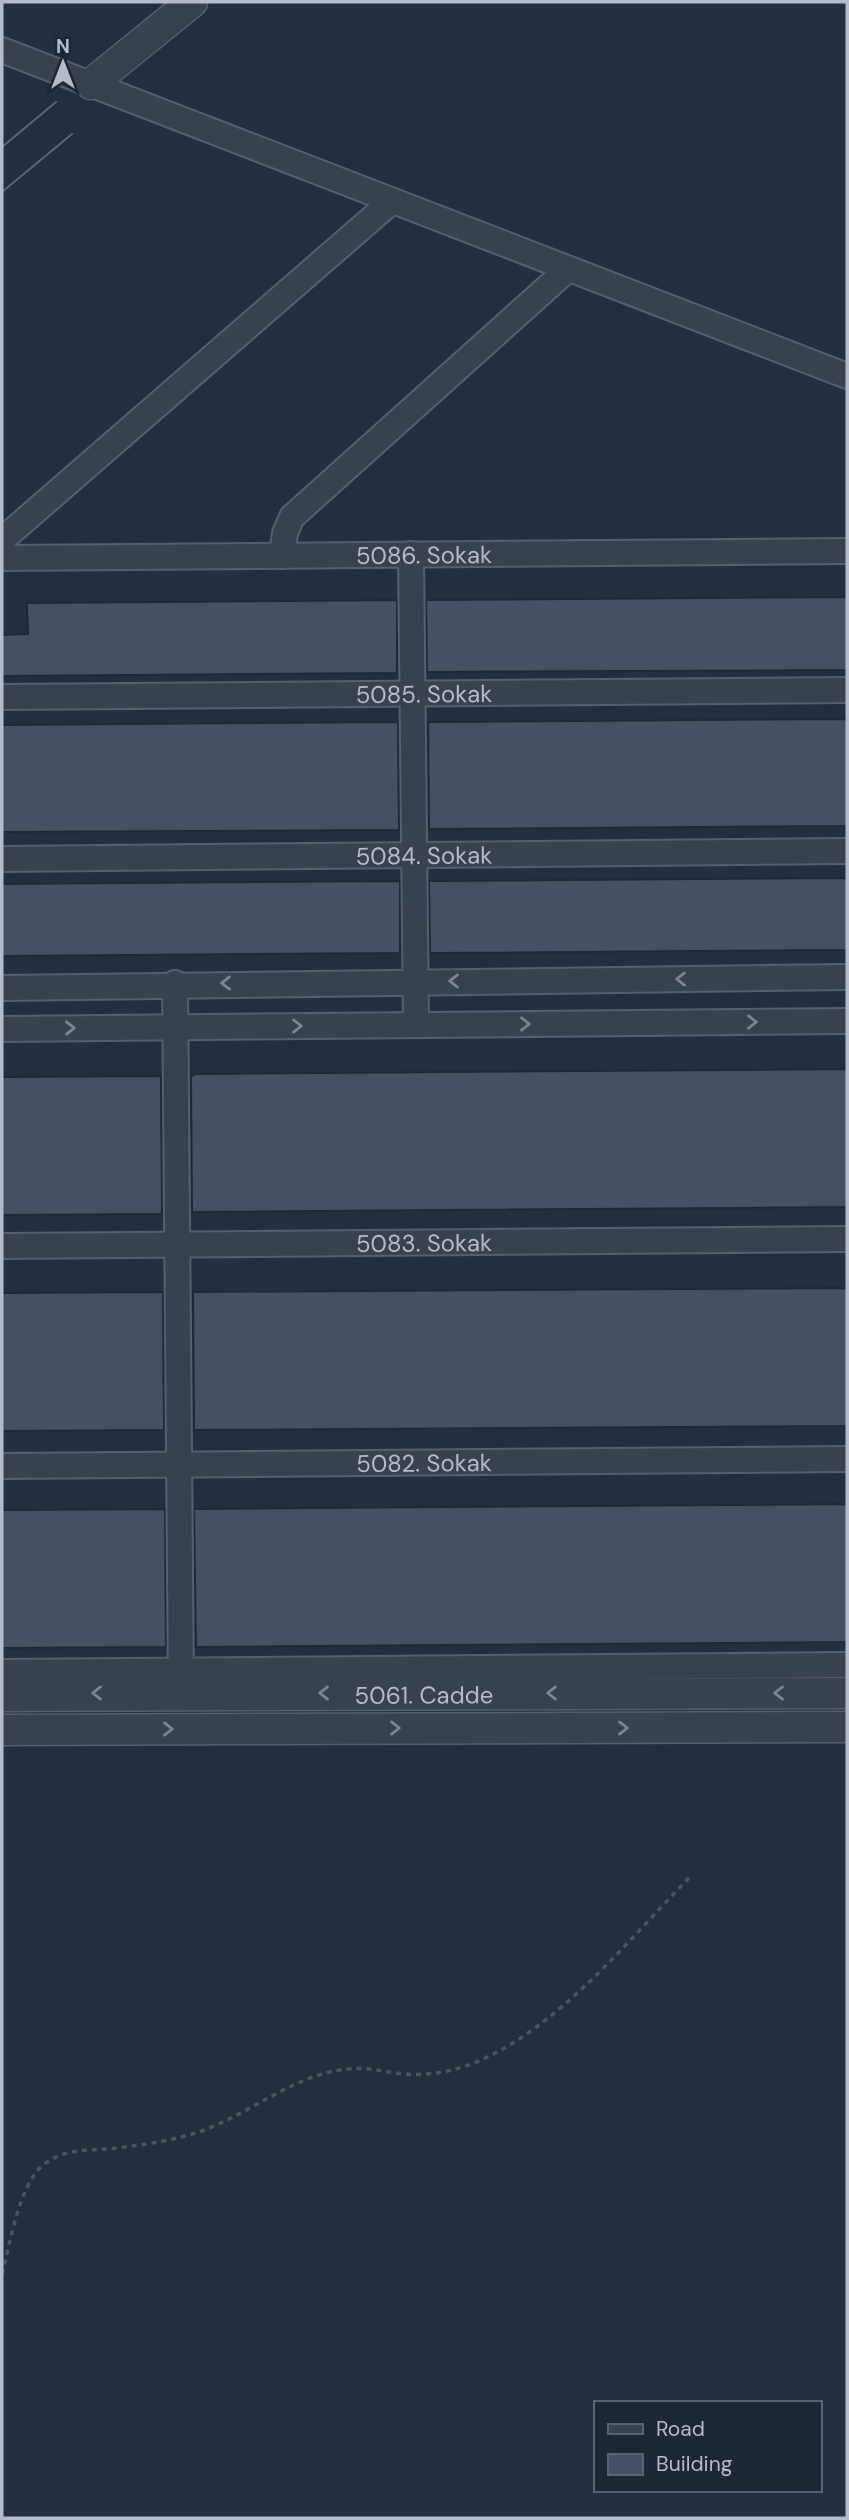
<svg xmlns="http://www.w3.org/2000/svg" width="849" height="2520" viewBox="0 0 849 2520" font-family="'DM Sans',sans-serif">
<rect width="100%" height="100%" fill="#242f3e"/>
<!-- building -->
<g fill="#455162" stroke="#1f2835" stroke-width="2">
<polygon points="847,597 847,670 427,672 426,600"/>
<polygon points="397,600 397,673 2,676 2,635 28,634 27,603"/>
<polygon points="847,719 847,826 429,829 428,722"/>
<polygon points="398,722 399,830 2,832 2,725"/>
<polygon points="847,878 847,950 430,953 429,881"/>
<polygon points="400,881 400,953 2,956 2,884"/>
<polygon points="847,1069 847,1207 192,1212 191,1076 196,1074"/>
<polygon points="161,1076 162,1214 2,1215 2,1077"/>
<polygon points="847,1288 847,1426 194,1430 193,1292"/>
<polygon points="163,1292 164,1430 2,1431 2,1293"/>
<polygon points="847,1504 847,1642 196,1647 194,1509"/>
<polygon points="165,1509 166,1647 2,1648 2,1510"/>
</g>
<g fill="none" stroke-linecap="round" stroke-linejoin="round">
<!-- minor casing -->
<g stroke="#565f6c" stroke-width="28">
<g id="minor">
<polyline points="2,50 847,376"/>
<polyline points="2,540 392,201"/>
<polyline points="411,554 416,1025"/>
<polyline points="282,556 285,533 292,517 568,269"/>
<path id="s1" d="M2 558 847 551"/>
<path id="s2" d="M2 697 847 690"/>
<path id="s3" d="M2 859 847 851"/>
<polyline points="175,983 181,1686"/>
<polyline points="2,988 847,977"/>
<polyline points="2,1029 847,1021"/>
<path id="s4" d="M2 1246 847 1239"/>
<path id="s5" d="M2 1466 847 1459"/>
<polyline points="2,1672 847,1665"/>
</g>
</g>
<!-- tertiary casing -->
<g stroke="#565f6c" stroke-width="33">
<g id="tertiary">
<polyline points="91,84 192,2"/>
<path id="s6" d="M2 1696 847 1693"/>
<polyline points="2,1730 847,1727"/>
</g>
</g>
<!-- path -->
<path stroke="#44595c" stroke-width="3.5" stroke-dasharray="5 5" stroke-linecap="butt" d="M2 2274C10 2244 19 2186 42 2166 64 2147 91 2151 117 2148 140 2145 163 2142 185 2136 241 2122 284 2079 340 2070 363 2066 381 2071 403 2074 429 2076 457 2071 481 2060 562 2024 629 1939 691 1876"/>
<!-- minor -->
<use href="#minor" stroke="#38414e" stroke-width="24"/>
<!-- tertiary -->
<use href="#tertiary" stroke="#38414e" stroke-width="30"/>
<!-- tram -->
<g stroke="#5a6575" stroke-width="2">
<polyline points="2,147 56,102"/>
<polyline points="2,192 72,134"/>
</g>
</g>
<!-- one-way arrows -->
<defs><path id="oneway-chevron" d="M-2-3.5L2.5 0L-2 3.5" fill="none" stroke-width="1.6" stroke-linecap="round" stroke-linejoin="round" transform="scale(1.75)"/></defs>
<g stroke="#7c8592">
<use href="#oneway-chevron" transform="translate(681 979) rotate(180)"/>
<use href="#oneway-chevron" transform="translate(454 981) rotate(180)"/>
<use href="#oneway-chevron" transform="translate(226 983) rotate(179)"/>
<use href="#oneway-chevron" transform="translate(752 1022)"/>
<use href="#oneway-chevron" transform="translate(525 1024)"/>
<use href="#oneway-chevron" transform="translate(297 1026)"/>
<use href="#oneway-chevron" transform="translate(70 1028) rotate(-1)"/>
<use href="#oneway-chevron" transform="translate(97 1693) rotate(180)"/>
<use href="#oneway-chevron" transform="translate(324 1693) rotate(180)"/>
<use href="#oneway-chevron" transform="translate(552 1693) rotate(180)"/>
<use href="#oneway-chevron" transform="translate(779 1693) rotate(180)"/>
<use href="#oneway-chevron" transform="translate(395 1728)"/>
<use href="#oneway-chevron" transform="translate(623 1728)"/>
<use href="#oneway-chevron" transform="translate(168 1729)"/>
</g>
<g text-anchor="middle" dominant-baseline="central" stroke-width="6" stroke-linejoin="round" paint-order="stroke">
<!-- street labels -->
<g font-size="24" fill="#b4bcc9" stroke="#1d2633">
<text stroke="none"><textPath href="#s1" startOffset="422">5086. Sokak</textPath></text>
<text stroke="none"><textPath href="#s2" startOffset="422">5085. Sokak</textPath></text>
<text stroke="none"><textPath href="#s3" startOffset="422">5084. Sokak</textPath></text>
<text stroke="none"><textPath href="#s4" startOffset="422">5083. Sokak</textPath></text>
<text stroke="none"><textPath href="#s5" startOffset="422">5082. Sokak</textPath></text>
<text stroke="none"><textPath href="#s6" startOffset="422">5061. Cadde</textPath></text>
</g>
</g>
<!-- border -->
<rect width="849" height="2520" fill="none" stroke="#b4bcc9" stroke-width="7"/>
<!-- legend -->
<rect x="594" y="2401" width="228" height="91" fill="#1d2633" stroke="#59626f" stroke-width="2"/>
<rect x="608" y="2424" width="35" height="10" fill="#38414e" stroke="#59626f" stroke-width="2"/>
<text x="656" y="2436" font-size="21" fill="#b4bcc9">Road</text>
<rect x="608" y="2454" width="35" height="21" fill="#455162" stroke="#59626f" stroke-width="2"/>
<text x="656" y="2471" font-size="21" fill="#b4bcc9">Building</text>
<!-- north arrow -->
<g transform="translate(63 63)" stroke="#1d2633" stroke-width="5" paint-order="stroke">
<path d="M0-5L12 26L0 18L-12 26Z" fill="#b4bcc9"/>
<text y="-10" font-size="19" font-weight="bold" text-anchor="middle" fill="#b4bcc9">N</text>
</g>
</svg>
